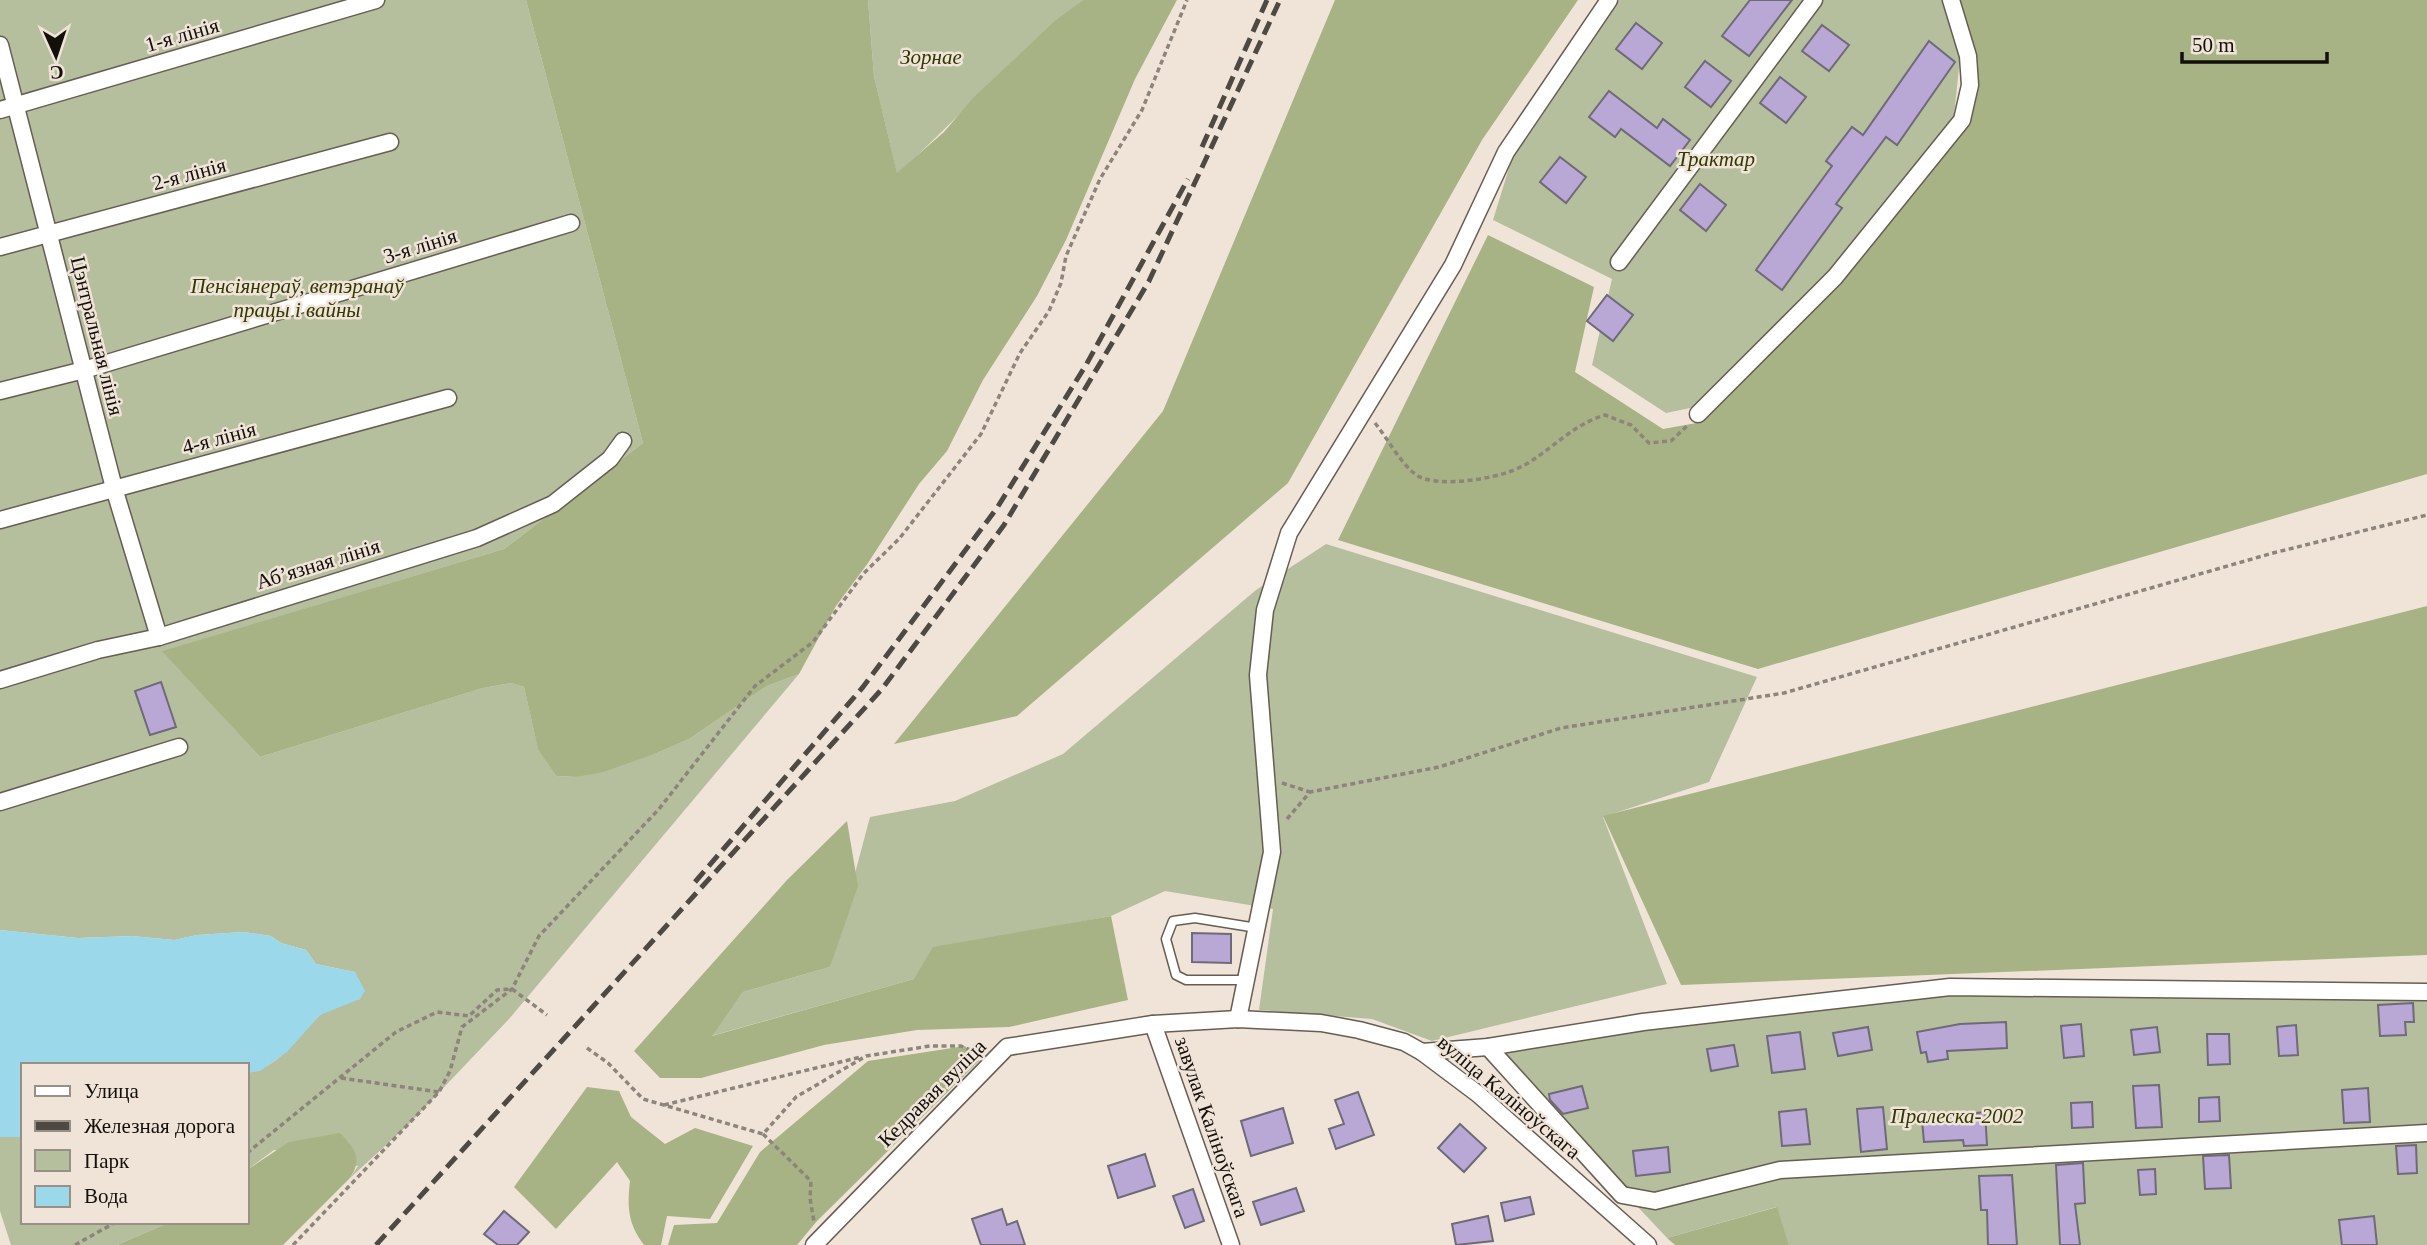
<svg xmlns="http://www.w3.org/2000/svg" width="2427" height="1245" viewBox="0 0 2427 1245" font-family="Georgia,serif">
<rect width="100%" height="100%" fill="#f0e4d8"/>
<!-- green -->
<g fill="#b5be9d">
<path d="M0 0H526L643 443 504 549 163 651 260 757 483 688 511 683 524 687 538 748 556 776 576 777 657 753 689 739 767 686 799 674 509 1019 408 1125 350 1178 358 1166 274 1150 247 1170V1073C281 1067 295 1038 319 1016 329 1006 347 1003 360 999L355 972 316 964 306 950 281 943 271 936 243 932 197 935 174 940 132 936 78 938 0 930Z"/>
<path d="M868 0H1083C1015 52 961 117 897 174L874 76Z"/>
<polygon points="1619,0 1943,0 1960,57 1954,117 1830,272 1695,407 1666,413 1592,365 1612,279 1493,220 1513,155"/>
<polygon points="1326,544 1757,677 1709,782 1603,817 1667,984 1432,1041 1372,1019 1259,1010 1273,909 1165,891 1111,916 1034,930 914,979 711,1036 743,992 830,967 870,817 955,801 1063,754 1256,590"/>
<polygon points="1950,987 2427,996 2427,1245 1789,1245 1776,1207 1667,1238 1488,1047"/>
<polygon points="0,1137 23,1137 23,1222 170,1222 117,1245 11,1245 0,1211"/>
</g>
<!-- forest -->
<g fill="#a7b384">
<polygon points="526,0 868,0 874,76 897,173 944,132 973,98 1056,20 1083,0 1177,0 1135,79 1066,240 1037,296 983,380 947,451 919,484 868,563 836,606 799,674 767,686 689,739 657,753 603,772 576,777 556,776 538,749 524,687 511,683 483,688 260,757 162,651 504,549 643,443"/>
<polygon points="1335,0 1578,0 1482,140 1288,483 1017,716 894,744 1163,411"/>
<polygon points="1960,0 2427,0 2427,474 1758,669 1338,540 1488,235 1594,287 1575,372 1663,429 1702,422 1841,283 1969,123 1976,56"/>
<polygon points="2427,606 2427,955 1681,985 1603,816"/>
<polygon points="847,821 858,886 830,967 743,992 712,1036 914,979 933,947 1111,916 1128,1000 1009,1027 917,1030 824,1045 701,1078 660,1078 634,1051 787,880"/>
<polygon points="965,1046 979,1061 817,1221 797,1245 668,1245 674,1225 717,1223 760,1152 868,1061"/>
<path d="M587 1087 619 1091 631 1117 665 1144 695 1128 753 1146 710 1219 667 1216 661 1245H644C628 1224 627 1207 630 1181L617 1162 556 1229 514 1187Z"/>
<path d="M340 1133C355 1149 363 1158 350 1178L283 1245H117L170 1222H247V1170L289 1142Z"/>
<polygon points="1777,1207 1789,1245 1675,1245 1667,1238"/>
</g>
<!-- water -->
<polygon fill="#9bd8e9" points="0,930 78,938 132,936 174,940 197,935 243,932 271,936 281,943 306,950 316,964 355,972 365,991 360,999 320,1015 287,1052 260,1071 247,1073 247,1065 23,1065 23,1137 0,1137"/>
<!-- building -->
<g fill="#b9a8d5" stroke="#6f6a77" stroke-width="2">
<polygon points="1750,0 1792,0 1749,56 1722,36"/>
<polygon points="1636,23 1662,43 1642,69 1616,49"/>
<polygon points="1822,25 1849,45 1829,71 1802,51"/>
<polygon points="1929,41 1955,62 1897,145 1886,137 1836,204 1842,208 1782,290 1756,270 1832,166 1826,161 1852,127 1863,135"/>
<polygon points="1705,61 1731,81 1711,107 1685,87"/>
<polygon points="1780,77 1806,97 1786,123 1760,103"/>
<polygon points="1609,91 1657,128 1663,119 1690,140 1670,166 1621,129 1615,137 1589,117"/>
<polygon points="1560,157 1586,177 1566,203 1540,182"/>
<polygon points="1700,184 1726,205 1706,231 1680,210"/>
<polygon points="1607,295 1633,315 1613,341 1587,321"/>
<polygon points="161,682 176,727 150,735 135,691"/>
<polygon points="1192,933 1231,934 1231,963 1192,962"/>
<polygon points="2413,1003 2414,1022 2405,1022 2406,1035 2380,1036 2378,1005"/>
<polygon points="2006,1022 2007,1048 1947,1051 1948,1059 1928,1062 1926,1052 1921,1053 1917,1032 1960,1024"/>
<polygon points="2081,1024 2084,1056 2064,1058 2061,1026"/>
<polygon points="2296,1025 2298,1055 2279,1056 2277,1027"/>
<polygon points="1868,1027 1872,1050 1838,1056 1833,1033"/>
<polygon points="2157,1027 2160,1052 2134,1055 2131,1030"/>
<polygon points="1800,1032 1805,1069 1772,1073 1767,1036"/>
<polygon points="2207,1034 2229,1034 2230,1064 2208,1065"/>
<polygon points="1734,1045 1738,1066 1711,1071 1707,1049"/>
<polygon points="2159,1085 2162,1127 2136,1128 2133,1086"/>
<polygon points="1582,1086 1588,1108 1563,1114 1550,1100 1549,1094"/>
<polygon points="2368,1088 2370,1122 2344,1123 2342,1090"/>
<polygon points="1358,1092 1374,1135 1336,1149 1329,1129 1344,1124 1335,1100"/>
<polygon points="2219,1097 2220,1121 2199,1122 2199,1098"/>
<polygon points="2092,1102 2093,1127 2072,1128 2071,1103"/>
<polygon points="1883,1107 1887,1149 1861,1152 1857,1109"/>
<polygon points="1283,1108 1293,1143 1251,1156 1241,1121"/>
<polygon points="1806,1109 1810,1144 1782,1146 1779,1112"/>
<polygon points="1985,1112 1987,1145 1964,1146 1963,1140 1924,1142 1922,1120"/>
<polygon points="1460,1124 1486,1148 1464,1172 1438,1148"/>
<polygon points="2416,1145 2417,1173 2398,1174 2396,1146"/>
<polygon points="1668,1147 1670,1172 1636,1176 1633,1151"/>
<polygon points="1145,1154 1155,1186 1118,1198 1108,1166"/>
<polygon points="2229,1155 2231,1188 2205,1189 2203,1156"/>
<polygon points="2083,1163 2085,1203 2075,1204 2080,1245 2060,1245 2056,1165"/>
<polygon points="2155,1169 2156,1194 2140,1195 2138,1170"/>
<polygon points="2012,1175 2017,1245 1988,1245 1987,1210 1981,1210 1979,1176"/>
<polygon points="1296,1188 1304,1211 1261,1225 1253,1202"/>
<polygon points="1193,1189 1204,1221 1185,1228 1173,1196"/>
<polygon points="1530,1197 1534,1214 1505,1221 1501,1203"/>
<polygon points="1002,1209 1007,1225 1017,1221 1025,1245 981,1245 972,1219"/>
<polygon points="504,1211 529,1232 517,1245 498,1245 484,1234"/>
<polygon points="1488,1216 1493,1241 1456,1245 1452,1224"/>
<polygon points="2374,1216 2377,1245 2342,1245 2339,1220"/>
</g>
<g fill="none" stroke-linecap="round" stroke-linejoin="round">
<!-- service casing -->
<g stroke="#675d52" stroke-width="11">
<polyline id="service" points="1246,980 1186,980 1176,975 1166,939 1173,921 1195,918 1257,928"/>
</g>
<!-- minor casing -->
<g stroke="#675d52" stroke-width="19">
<g id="minor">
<polyline points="0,45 114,488 159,637"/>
<polyline points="0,110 376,0"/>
<polyline points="0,247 390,142"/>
<polyline points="1619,262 1814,0"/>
<polyline points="0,391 84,370 571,223"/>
<polyline points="1698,414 1835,277 1962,120 1970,85 1968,56 1951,0"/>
<polyline points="0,520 448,398"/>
<polyline points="0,680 98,650 159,637 477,538 553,504 610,459 623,441"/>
<polyline points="0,802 179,747"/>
<polyline points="1238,1019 1272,852 1258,675 1265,610 1289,533 1453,265 1506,152 1609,0"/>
<polyline points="1153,1024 1231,1245"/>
<polyline points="1488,1047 1622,1195 1655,1201 1780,1170 2427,1133"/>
<polyline points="1422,1052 1488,1047 1643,1022 1950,987 2427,992"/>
<polyline points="814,1245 1007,1047 1153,1024 1238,1019 1321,1023 1359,1030 1404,1042 1422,1052 1478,1094 1648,1245"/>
</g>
</g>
<!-- path -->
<g stroke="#8d857c" stroke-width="3.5" stroke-dasharray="5 3.5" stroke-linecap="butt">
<path d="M1375 423C1388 439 1399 461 1415 474 1433 489 1493 479 1514 470 1546 457 1568 426 1605 415L1631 425 1649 443 1671 441 1688 425"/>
<polyline points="1282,783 1310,792"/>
<polyline points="1287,819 1310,792 1439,767 1561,728 1784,693 2273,553 2427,515"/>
<polyline points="587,1048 608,1063 643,1099 763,1134 796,1097 866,1056 930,1046 961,1046 979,1054"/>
<polyline points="341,1078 439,1092"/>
<polyline points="664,1105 861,1057"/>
<polyline points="763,1134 811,1181 810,1198 814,1222"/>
<polyline points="247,1153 396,1032 437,1012 469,1016 497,990 512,989 547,1015"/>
<polyline points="75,1245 116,1222"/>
<polyline points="293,1245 439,1092 450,1071 462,1027 512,989 539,936 659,809 755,686 813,642 864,573 899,539 981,434 1020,353 1049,311 1061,283 1066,256 1100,179 1142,110 1187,0"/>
</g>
<!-- service -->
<use href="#service" stroke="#fff" stroke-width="8"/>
<!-- minor -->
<use href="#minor" stroke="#fff" stroke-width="16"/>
<!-- rail -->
<g stroke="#4f4943" stroke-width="5" stroke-dasharray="14 7" stroke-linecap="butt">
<polyline points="1202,147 1267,0"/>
<polyline points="695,882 863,687 997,508 1086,365 1188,179"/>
<polyline points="376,1245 882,689 1004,525 1149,281 1280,0"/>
</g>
</g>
<g text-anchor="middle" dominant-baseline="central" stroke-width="5" stroke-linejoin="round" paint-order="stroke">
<!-- street labels -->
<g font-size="21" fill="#130f0b" stroke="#f0e4d8">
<text transform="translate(182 35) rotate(-16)">1-я лінія</text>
<text transform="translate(189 174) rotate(-15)">2-я лінія</text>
<text transform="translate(420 246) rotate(-17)">3-я лінія</text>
<text transform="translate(97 336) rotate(76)">Цэнтральная лінія</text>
<text transform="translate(219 438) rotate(-15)">4-я лінія</text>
<text transform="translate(318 564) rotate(-17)">Абʼязная лінія</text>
<text transform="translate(932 1093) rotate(-45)">Кедравая вуліца</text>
<text transform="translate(1509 1097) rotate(40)">вуліца Каліноўскага</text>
<text transform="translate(1212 1127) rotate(71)">завулак Каліноўскага</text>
</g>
<!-- park labels -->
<g font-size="21" font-style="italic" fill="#2f3900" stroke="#f0e4d8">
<text x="931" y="57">Зорнае</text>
<text x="1716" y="159">Трактар</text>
<text x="297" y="286">Пенсіянераў, ветэранаў<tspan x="297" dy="24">працы і вайны</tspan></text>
<text x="1957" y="1116">Пралеска-2002</text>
</g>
</g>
<!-- legend -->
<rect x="21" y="1063" width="228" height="161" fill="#f0e4d8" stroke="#988f86" stroke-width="2"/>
<rect x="35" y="1086" width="35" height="10" fill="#ffffff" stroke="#988f86" stroke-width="2"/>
<text x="84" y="1098" font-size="21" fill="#130f0b">Улица</text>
<rect x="35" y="1121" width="35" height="10" fill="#4f4943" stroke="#988f86" stroke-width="2"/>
<text x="84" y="1133" font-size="21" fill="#130f0b">Железная дорога</text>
<rect x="35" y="1150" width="35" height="21" fill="#b5be9d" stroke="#988f86" stroke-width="2"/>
<text x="84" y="1168" font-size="21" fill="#130f0b">Парк</text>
<rect x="35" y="1186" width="35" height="21" fill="#9bd8e9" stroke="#988f86" stroke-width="2"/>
<text x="84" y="1203" font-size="21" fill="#130f0b">Вода</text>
<!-- north arrow -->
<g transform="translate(56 56) rotate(177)" stroke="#f0e4d8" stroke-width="5" paint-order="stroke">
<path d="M0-5L12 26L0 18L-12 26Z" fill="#130f0b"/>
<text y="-10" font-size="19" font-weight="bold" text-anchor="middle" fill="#130f0b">С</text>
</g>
<!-- scale -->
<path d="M2182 52v10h145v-10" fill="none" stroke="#130f0b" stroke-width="3.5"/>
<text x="2192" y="52" font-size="21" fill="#130f0b" stroke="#f0e4d8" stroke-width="5" paint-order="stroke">50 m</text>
</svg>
